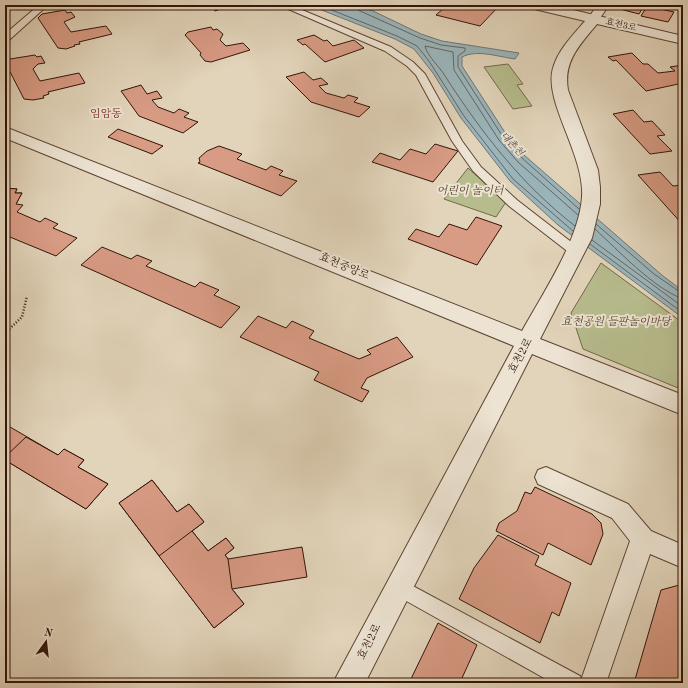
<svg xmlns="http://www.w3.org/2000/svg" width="688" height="688" viewBox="0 0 688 688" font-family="'Old Standard TT','Noto Serif KR',serif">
<rect width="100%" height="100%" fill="#e2d4ba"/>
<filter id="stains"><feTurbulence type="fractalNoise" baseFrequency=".005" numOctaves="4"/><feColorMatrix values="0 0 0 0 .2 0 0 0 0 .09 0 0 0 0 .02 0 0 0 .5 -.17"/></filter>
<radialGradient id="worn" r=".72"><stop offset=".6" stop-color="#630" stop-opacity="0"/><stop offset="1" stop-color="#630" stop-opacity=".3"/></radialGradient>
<!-- green -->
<g fill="#b7bc8d" stroke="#74684a">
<polygon points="508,64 523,84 517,85 532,106 513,109 484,67"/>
<polygon points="468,168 506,202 496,217 444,199"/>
<polygon points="601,263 683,323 683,390 583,349 571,313"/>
</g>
<!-- water -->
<path fill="#9ab5bb" stroke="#707573" d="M309 5H354L373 11 421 34 442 41 519 53 515 59C499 57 477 49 462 57V66L506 134 524 155 663 276 683 291V318L558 225 510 181 461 118 433 73 414 49 395 39Z"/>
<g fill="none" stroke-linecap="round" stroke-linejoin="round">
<!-- shore -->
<g stroke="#666462" stroke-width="1">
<polyline points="319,5 397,36 417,46 429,61 464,116 513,179 573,231"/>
<polyline points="355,5 358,10 420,38 441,45 465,48 465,51 458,56 458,67 503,137 522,158 579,209"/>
<polyline points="596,224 654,274 683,294"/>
<path d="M575 226C521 184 482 133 445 76 440 67 427 56 425 46L453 52 454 70 499 140 518 162 578 215"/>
<path d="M595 229C619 251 653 288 683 299"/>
<polyline points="592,240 683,307"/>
<polyline points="590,244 683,313"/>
</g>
</g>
<!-- building -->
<g fill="#d89b84" stroke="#321408">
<polygon points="209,5 232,5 215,11"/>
<polygon points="420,5 496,5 499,6 480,26 436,15 444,8 437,6 434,9"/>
<polygon points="613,5 637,5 642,9 639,14 612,7"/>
<polygon points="651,7 674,12 668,22 641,16 646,8 650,9"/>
<polygon points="65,10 67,13 71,12 75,17 64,22 71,32 106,26 112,34 79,42 80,44 74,45 75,46 66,49 58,48 38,18 42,14"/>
<polygon points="211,27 213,30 217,29 223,34 220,40 226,46 243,43 250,50 211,62 205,61 200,55 201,53 185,35 188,32"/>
<polygon points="314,35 324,41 327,40 333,46 354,40 364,48 325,62 305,44 303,45 297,40"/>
<polygon points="632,53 643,64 648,64 658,73 675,71 670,67 683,65 683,83 646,91 616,60 613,61 608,57"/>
<polygon points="35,55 37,57 41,56 45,63 38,64 33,69 40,81 79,73 85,83 48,92 49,94 43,96 44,98 33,100 24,99 6,64 10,59"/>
<polygon points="304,72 313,80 321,78 328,84 319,86 326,93 344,98 348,95 358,98 354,102 370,107 359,117 311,102 286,77"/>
<polygon points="141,85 147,94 157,91 162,98 152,100 158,107 174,113 179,109 189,113 184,117 198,122 183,133 139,116 121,91"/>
<polygon points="633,110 644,122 652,121 665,135 657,136 672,151 650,154 613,114"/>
<polygon points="118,129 163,146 152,154 108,137"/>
<polygon points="435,144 458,151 433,182 372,162 380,153 400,160 410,149 426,154"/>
<polygon points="219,146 242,154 237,159 266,170 271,166 283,171 279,175 297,181 281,196 198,163 200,162 199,158 207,151"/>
<polygon points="660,172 673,186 683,185 683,225 638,175"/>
<polygon points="5,188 17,189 15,193 22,193 16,204 5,204"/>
<polygon points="5,188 17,189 15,193 22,193 16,204 23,205 17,212 40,222 45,218 58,224 53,228 77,238 56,256 5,235"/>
<polygon points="476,217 502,226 477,265 408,239 416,229 439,237 449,224 467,230"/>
<polygon points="102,247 131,259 137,255 152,261 146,266 195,287 200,282 219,290 214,295 240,307 221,328 81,265"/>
<polygon points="258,316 286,328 292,321 314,331 309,338 359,359 371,354 367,350 397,337 413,357 367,378 361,388 369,391 362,402 314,380 319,372 240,337"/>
<polygon points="5,424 58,455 64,449 84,460 78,467 108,484 86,509 5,460"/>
<polygon points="26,437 58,455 64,449 84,460 78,467 108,484 86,509 5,460 5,457"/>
<polygon points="152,480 177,512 189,504 204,522 159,556 119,503"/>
<polygon points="152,480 177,512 189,504 204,522 192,531 208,551 226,538 234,548 225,555 228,559 302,547 307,577 232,589 244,604 214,628 119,503"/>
<polygon points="535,487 592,514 601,523 603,534 591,565 548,543 543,555 496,531 499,523 517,511 525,492 531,494"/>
<polygon points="192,531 208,551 226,538 234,548 225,555 228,559 232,589 244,604 214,628 159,556"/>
<polygon points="498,535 539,556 535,565 571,583 559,616 552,612 540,643 459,599 474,568"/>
<polygon points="683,584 683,683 634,683 661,590"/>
<polygon points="438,623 477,645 462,678 471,683 409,683"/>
</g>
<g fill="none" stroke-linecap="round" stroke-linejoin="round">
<!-- pedestrian casing -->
<g stroke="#5e4434" stroke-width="2">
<g id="pedestrian">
<polygon points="39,5 48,5 8,41 5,42 5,34"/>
<polygon points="279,5 290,5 391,47 413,62 425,74 462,141 481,167 517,200 579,248 581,251 579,254 571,254 509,206 473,171 452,141 416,75 407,66 385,51"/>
<polygon points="398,578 580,676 583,683 553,683 392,593 389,587 392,581"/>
</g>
</g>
<!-- minor casing -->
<g stroke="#5e4434" stroke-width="2">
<g id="minor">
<polygon points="597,5 609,5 598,21 590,21 588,19"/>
<polygon points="546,467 628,504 651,531 683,545 683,568 650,554 606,683 580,683 630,541 612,518 538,484 535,477 538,470"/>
</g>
</g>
<!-- tertiary casing -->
<g stroke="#5e4434" stroke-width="2">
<path id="tertiary" d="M528 5H552L683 36V44L597 24C580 45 563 61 568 90L598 170 600 187V204L592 238 540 339 683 395V415L532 354 365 683H333L514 346 5 138V127L522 331C543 293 579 240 582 197 585 155 543 101 553 68 558 50 573 35 585 21L530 8Z"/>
</g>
<!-- path -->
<polyline stroke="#321408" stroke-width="2.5" stroke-dasharray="1 2" stroke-linecap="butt" points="5,333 22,317 27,296"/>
<!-- pedestrian -->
<use href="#pedestrian" fill="#ece3d2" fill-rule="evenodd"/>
<!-- minor -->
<use href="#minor" fill="#ece3d2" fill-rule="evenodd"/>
<!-- tertiary -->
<use href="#tertiary" fill="#ece3d2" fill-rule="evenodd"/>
</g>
<g text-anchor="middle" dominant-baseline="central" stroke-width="4" stroke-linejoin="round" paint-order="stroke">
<!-- far-street labels -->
<g font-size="9" fill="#321408" stroke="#ece3d2">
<text transform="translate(621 25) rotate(13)">효천3로</text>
</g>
<!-- far-water labels -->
<g font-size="10" font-style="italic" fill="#564c47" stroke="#ece3d2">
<text transform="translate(512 144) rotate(47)">대촌천</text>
</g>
<!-- far-quarter labels -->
<g font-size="11" fill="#7a1f14" stroke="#ece3d2">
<text x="106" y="114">임암동</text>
</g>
<!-- park labels -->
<g font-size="11" font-style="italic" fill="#5a4630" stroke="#ece3d2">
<text x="470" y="191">어린이 놀이터</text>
<text x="616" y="322">효천공원 들판놀이마당</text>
</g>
<!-- street labels -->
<g font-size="11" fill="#321408" stroke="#ece3d2">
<text transform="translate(344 267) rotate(22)">효천중앙로</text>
<text transform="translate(521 356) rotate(-62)">효천2로</text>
<text transform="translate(370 642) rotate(-63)">효천2로</text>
</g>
</g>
<!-- margin -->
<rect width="688" height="688" fill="none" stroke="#e2d4ba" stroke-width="20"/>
<rect x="6" y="6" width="676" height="676" fill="none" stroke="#321408" stroke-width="2"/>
<rect x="10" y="10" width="668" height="668" fill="none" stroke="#321408"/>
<!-- north arrow -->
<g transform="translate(46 642) rotate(15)" stroke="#ece3d2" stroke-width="3" paint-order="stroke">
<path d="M0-3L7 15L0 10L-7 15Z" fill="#321408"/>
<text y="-6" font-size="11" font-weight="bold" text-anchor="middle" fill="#321408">N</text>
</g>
<rect width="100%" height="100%" filter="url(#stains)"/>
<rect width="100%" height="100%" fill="url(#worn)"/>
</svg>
